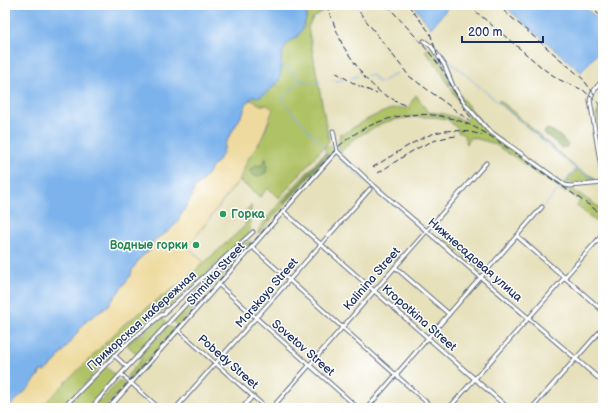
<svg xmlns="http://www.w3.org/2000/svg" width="608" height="413" viewBox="0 0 608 413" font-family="'Balsamiq Sans',sans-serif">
<rect width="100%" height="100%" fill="#fff"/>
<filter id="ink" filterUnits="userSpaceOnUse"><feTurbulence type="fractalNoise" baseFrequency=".025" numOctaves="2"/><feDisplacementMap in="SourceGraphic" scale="8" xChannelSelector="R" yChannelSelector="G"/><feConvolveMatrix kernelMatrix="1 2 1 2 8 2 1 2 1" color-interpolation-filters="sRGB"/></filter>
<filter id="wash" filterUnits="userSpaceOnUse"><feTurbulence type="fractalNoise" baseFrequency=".012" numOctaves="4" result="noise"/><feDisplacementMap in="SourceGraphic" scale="16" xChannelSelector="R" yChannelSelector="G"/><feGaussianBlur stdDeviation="0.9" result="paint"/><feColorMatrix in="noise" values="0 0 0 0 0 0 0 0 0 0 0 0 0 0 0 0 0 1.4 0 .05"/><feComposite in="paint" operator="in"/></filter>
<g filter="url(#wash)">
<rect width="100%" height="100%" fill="#e6e0bb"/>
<!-- green -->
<g fill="#b0c266" stroke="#667862">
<polygon points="308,5 323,5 323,11 313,18 308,27 329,141 279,198 268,188 260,197 239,180 248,159 261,140 267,126 269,121 265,105 260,105 254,101 248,101 308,8"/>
<polygon points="429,47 443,64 446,75 451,85 449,86 438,67 425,51"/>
<path d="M453 87 489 132 567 188 568 190 565 193 559 188V187L534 172 516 158 500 148V147L489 142 470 137 467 144 464 135 458 132V129L447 119 435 117H412L398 119 382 123 352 140 341 152 337 144 339 142 340 133 343 134C357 125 391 103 407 109L416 95 428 112 445 114 465 121 468 117 451 88Z"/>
<polygon points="500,100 577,169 595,178 593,181 565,183 577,169 498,102"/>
<polygon points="328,145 332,146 335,149 258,234 259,229 279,203 326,152 324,148"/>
<polygon points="572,189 600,208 601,207 603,209 603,227 577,206 580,200 569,192"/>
<polygon points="251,205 251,212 250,212 250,233 189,289 188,288 186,290 187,291 119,350 117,348 116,350 117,352 115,354 105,345 107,340 123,325 186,279 245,226 246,220 242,216"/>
<polygon points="449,238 467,253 465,255 482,270 480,271 446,241"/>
<polygon points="248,242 252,242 217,282 213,278 243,244"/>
<polygon points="211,279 215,283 177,327 173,319"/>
<polygon points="160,317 162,317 167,323 137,355 127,345 141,333 143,335 146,332 144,330 153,325"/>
<polygon points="166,326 175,329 130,379 127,376 142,359 139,357 157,337 158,338 165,330 164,328"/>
<polygon points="102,346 113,356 111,358 109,357 91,375 92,377 61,408 40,408"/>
<polygon points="106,367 117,377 90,408 64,408"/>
<polygon points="120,380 125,385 104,408 92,408 99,400 101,401"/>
</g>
<!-- forest -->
<g fill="#8ca85b" stroke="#546c5c">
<polygon points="600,107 603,110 603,157 596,115"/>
<path d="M547 129C555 130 562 138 568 144L567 147 562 148 545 134 544 132Z"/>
<polygon points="325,154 327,154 328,155 287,202 283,203"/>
<polygon points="266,158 267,167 266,173 257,177 253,175 250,172 251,168 256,165 261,166"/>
</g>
<!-- sand -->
<polygon fill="#eeda9e" stroke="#84847e" points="250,100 256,102 260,105 267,105 273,109 261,140 248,159 239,180 188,247 204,262 203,263 186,279 123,325 40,408 8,408 40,374 40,371 45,371 55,362 86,321 107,307 131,275 132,270 140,258 150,250 154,240 169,231 175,225 192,196 194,189 201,182 222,155 226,142 243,113 247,102"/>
<!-- water -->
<g fill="#7db3ec" stroke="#4c71a5">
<path d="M5 5H304L302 8 307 14C306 21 302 32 297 37 294 40 290 40 287 44 278 57 283 65 280 78 279 82 265 95 260 97 257 98 256 97 254 96L247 102 243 113 226 142 222 155 201 182 194 189 192 196 175 225 169 231 154 240 150 250 140 258 132 270 131 275 107 307 86 321 55 362 45 371H40C37 382 16 400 8 408H5Z"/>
<polygon points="413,5 450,5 431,28"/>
<polygon points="503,5 582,5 603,23 603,47 581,72"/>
</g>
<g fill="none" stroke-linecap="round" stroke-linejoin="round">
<!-- stream -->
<g stroke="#7db3ec" stroke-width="1">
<polyline points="439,52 576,169 596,180"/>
<polyline points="280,64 292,70 301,81 304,82 320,82"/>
<polyline points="367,75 372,75 378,82 381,82 397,73"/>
<polyline points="351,78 358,76"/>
<polyline points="300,80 283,99 283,102 322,145"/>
<polyline points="333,81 344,80"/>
<polyline points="337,157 423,230"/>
<polyline points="565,182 576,169"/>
<polyline points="601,185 603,200"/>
<polyline points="544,206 558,190"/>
</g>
</g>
</g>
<g filter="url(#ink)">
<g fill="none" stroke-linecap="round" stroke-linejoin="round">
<!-- minor casing -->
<g stroke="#626d7f" stroke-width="5">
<g id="minor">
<polyline points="424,41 431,46 444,64 453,86 465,104 488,130 565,185 570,186 603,183"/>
<polyline points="603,79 593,92 590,100 603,180"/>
<polyline points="333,131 337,151"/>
<polyline points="337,151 373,185 603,382"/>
<polyline points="283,211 508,408"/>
<polyline points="517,236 603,311"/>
<polyline points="252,247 433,408"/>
<polyline points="395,267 449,314"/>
<polyline points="218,284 358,408"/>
<polyline points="178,330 266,408"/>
<polyline points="114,355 127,367"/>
<polyline points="121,374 159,408"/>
<polyline points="63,408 122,348 161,315 165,314 166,311 253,232"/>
<polyline points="91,408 120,375 240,246"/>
<polyline points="109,408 337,151"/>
<polyline points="176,408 370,189"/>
<polyline points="242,408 253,396"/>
<polyline points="272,408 486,163"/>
<polyline points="367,408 542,207"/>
<polyline points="449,408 603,234"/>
<polyline points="532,408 603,328"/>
</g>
</g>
<!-- minor -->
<use href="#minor" stroke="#fff" stroke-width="3"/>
<!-- rail -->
<g stroke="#1b2f5e" stroke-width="1" stroke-dasharray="6 3" stroke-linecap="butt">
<polyline points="326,5 343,46 365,78 381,93 408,107"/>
<polyline points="354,5 409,76 470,121"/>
<path d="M387 5C405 26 428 48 443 71 453 87 460 104 472 119"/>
<polyline points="408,5 430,33 441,66"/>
<polyline points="468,5 545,70 560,80 583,90 603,107"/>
<polyline points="497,5 582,78 595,95"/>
<polyline points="588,5 603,18"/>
<polyline points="335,72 355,84 377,94"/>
<path d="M373 167C391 157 420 136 439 132 452 129 469 131 482 135"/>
<path d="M378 173C402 158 428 137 458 136"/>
<path d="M105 408 336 149C372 114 426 104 472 126 493 136 511 151 530 164 555 181 579 198 603 215"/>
</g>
</g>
</g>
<!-- markers -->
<g fill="#2e9e5b" stroke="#fff" stroke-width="1.5">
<circle cx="223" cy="214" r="4"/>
<circle cx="196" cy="245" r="4"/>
</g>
<g text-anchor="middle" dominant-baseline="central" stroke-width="3" stroke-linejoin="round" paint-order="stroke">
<!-- leisure labels -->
<g font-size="12" font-weight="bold" fill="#27864d" stroke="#fff" text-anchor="start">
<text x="231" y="214">Горка</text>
<text x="188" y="245" text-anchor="end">Водные горки</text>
</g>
<!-- street labels -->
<g font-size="12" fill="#1b2f5e" stroke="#fff">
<text transform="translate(475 260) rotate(41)">Нижнесадовая улица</text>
<text transform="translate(216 274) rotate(-48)">Shmidta Street</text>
<text transform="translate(372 279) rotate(-49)">Kalinina Street</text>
<text transform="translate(267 293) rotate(-49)">Morskaya Street</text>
<text transform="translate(419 318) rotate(41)">Kropotkina Street</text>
<text transform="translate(142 321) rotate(-42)">Приморская набережная</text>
<text transform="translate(303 348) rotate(41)">Sovetov Street</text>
<text transform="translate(228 362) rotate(41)">Pobedy Street</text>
</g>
</g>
<!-- margin -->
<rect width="608" height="413" fill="none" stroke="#fff" stroke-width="20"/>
<!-- scale -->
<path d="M462 36v6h81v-6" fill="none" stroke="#1b2f5e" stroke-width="2"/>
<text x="468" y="36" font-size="12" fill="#1b2f5e" stroke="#ffffff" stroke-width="3" paint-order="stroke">200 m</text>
</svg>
